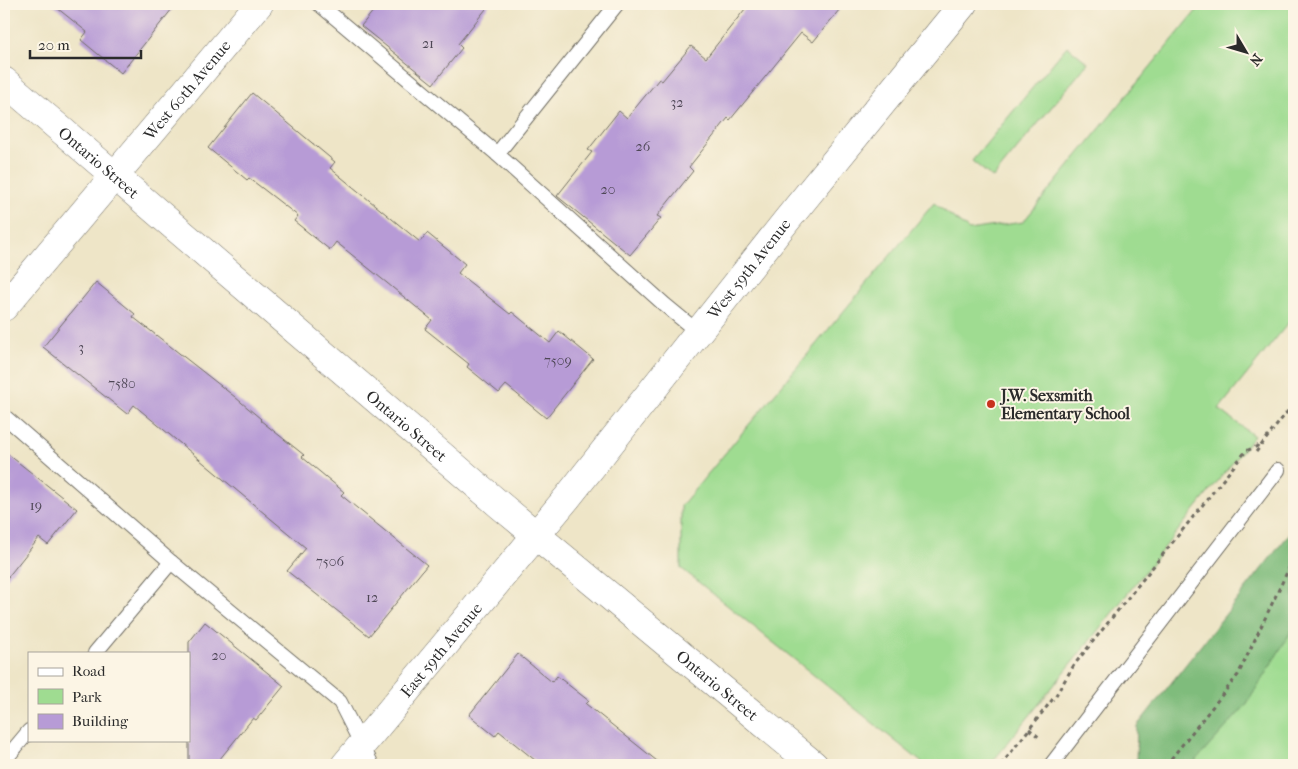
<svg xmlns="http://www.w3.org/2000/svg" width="1298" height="769" viewBox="0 0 1298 769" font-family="'IM FELL French Canon',serif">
<rect width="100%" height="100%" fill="#fcf5e5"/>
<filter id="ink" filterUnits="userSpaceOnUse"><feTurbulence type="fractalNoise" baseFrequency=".02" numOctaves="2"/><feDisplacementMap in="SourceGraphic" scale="10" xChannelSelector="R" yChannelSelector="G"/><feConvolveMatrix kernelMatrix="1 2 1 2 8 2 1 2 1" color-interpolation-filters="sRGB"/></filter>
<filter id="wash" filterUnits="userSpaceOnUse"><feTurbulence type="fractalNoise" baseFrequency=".0096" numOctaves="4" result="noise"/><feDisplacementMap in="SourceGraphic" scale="20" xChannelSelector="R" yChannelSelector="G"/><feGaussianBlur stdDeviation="1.12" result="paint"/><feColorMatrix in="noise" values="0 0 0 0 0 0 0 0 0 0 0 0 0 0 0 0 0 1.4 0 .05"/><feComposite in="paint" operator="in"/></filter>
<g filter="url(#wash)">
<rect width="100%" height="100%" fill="#eee5c7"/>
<!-- green -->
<g fill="#9fdc91" stroke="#65845e">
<polygon points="1202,4 1294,4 1294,316 1219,409 1254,436 990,765 925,765 681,568 681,506 934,203 969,230 1023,222"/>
<polygon points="1067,46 1088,63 993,178 972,161"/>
<polygon points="1294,584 1294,765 1133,765 1289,591"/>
</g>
<!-- forest -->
<polygon fill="#7fbc7b" stroke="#557453" points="1294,528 1294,627 1246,705 1192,765 1136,765 1137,726"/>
<g id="blocks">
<!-- building -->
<g fill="#b79bd6">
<polygon points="52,4 176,4 121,73 81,40 87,32"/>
<polygon points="379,4 490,4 458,44 462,48 433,84 361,26"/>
<polygon points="749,4 844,4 813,42 801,33 730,120 728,118 689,167 693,171 657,216 661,218 630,255 557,196 592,152 588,150 619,111 627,118 659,79 662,81 691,46 706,58"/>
<polygon points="252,93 335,162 330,168 420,242 427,233 465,264 458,273 510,314 512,312 550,343 559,331 593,359 546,418 506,385 499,393 467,367 469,364 425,329 432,320 387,283 336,242 330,250 294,221 298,216 249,178 247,180 208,148"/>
<polygon points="96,282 135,314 133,317 235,397 261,419 260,420 304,455 302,457 344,492 341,495 427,565 369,636 287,571 306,548 134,405 127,414 43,347"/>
<polygon points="4,451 77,509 48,545 39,538 4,582"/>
<polygon points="205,622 284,686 256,720 253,718 215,765 189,765 189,642"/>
<polygon points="518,654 552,682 557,676 589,701 586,704 662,765 541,765 499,731 495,736 469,715"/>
</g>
</g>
</g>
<g filter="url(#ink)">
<use href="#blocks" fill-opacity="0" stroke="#6f6c62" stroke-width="1"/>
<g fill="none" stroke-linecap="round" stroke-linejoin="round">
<!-- lane casing -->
<g stroke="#6f6c62" stroke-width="16">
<g id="lane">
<polyline points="319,4 497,154 665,305 699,333"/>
<polyline points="497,154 617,4"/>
<polyline points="4,416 171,562 340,702 372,765"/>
<polyline points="95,653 171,562"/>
<polyline points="4,761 29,731"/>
<polyline points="1051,765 1278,470"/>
</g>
</g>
<!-- street casing -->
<g stroke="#6f6c62" stroke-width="29">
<g id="street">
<path id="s1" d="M4 81 501 506 814 765"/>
<path id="s2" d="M4 307 259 4"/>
<path id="s3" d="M345 765 567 498 787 220 963 4"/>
</g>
</g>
<!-- path -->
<g stroke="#6f6c62" stroke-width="3" stroke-dasharray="4 4" stroke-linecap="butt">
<polyline points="1256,452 1294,403"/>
<polyline points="1029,729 1040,738"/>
<polyline points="1001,765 1056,695 1074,665 1246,451 1260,445"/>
<polyline points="1166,765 1238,675 1290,566 1294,562"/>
</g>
<!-- lane -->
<use href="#lane" stroke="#fff" stroke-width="14"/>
<!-- street -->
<use href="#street" stroke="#fff" stroke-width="28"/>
</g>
</g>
<!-- markers -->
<circle fill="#c8321e" stroke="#fcf5e5" stroke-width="2" cx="991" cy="404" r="5"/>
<g text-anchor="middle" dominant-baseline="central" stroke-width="4" stroke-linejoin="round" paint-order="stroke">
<!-- number labels -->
<g font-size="14" fill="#4e4756">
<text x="428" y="43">21</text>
<text x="677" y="102">32</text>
<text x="643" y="146">26</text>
<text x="608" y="189">20</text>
<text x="81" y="347">3</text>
<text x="558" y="360">7509</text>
<text x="122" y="383">7580</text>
<text x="36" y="505">19</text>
<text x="330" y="561">7506</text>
<text x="372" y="597">12</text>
<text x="219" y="655">20</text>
</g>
<!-- street labels -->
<g font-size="16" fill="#2b2b2b" stroke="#fcf5e5">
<text stroke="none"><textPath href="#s2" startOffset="284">West 60th Avenue</textPath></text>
<text stroke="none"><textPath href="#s1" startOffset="125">Ontario Street</textPath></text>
<text stroke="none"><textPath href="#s3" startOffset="640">West 59th Avenue</textPath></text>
<text stroke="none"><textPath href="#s1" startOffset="530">Ontario Street</textPath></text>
<text stroke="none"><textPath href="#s3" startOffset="150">East 59th Avenue</textPath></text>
<text stroke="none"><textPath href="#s1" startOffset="935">Ontario Street</textPath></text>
</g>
<!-- poi labels -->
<g font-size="16" font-weight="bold" fill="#2b2b2b" stroke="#fcf5e5" text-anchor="start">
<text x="1001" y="395">J.W. Sexsmith<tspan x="1001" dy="18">Elementary School</tspan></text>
</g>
</g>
<!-- margin -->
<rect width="1298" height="769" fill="none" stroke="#fcf5e5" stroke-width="20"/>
<!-- legend -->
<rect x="28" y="652" width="162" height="90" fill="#fcf5e5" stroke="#a8a49b"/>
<rect x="38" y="668" width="25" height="8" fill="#ffffff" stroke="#a8a49b"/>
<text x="72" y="676" font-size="15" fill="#2b2b2b">Road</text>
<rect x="38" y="689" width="25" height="15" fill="#9fdc91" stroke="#a8a49b"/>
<text x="72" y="702" font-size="15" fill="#2b2b2b">Park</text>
<rect x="38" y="714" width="25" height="15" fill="#b79bd6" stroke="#a8a49b"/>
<text x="72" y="726" font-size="15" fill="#2b2b2b">Building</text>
<!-- north arrow -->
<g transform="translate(1246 52) rotate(128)" stroke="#fcf5e5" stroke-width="4" paint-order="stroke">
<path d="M0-4L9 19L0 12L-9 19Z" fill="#2b2b2b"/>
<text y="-8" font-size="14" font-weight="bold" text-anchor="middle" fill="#2b2b2b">N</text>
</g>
<!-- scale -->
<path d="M30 50v8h111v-8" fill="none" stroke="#2b2b2b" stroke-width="2.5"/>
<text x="38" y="50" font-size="15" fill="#2b2b2b" stroke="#fcf5e5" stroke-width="4" paint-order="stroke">20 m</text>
</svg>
